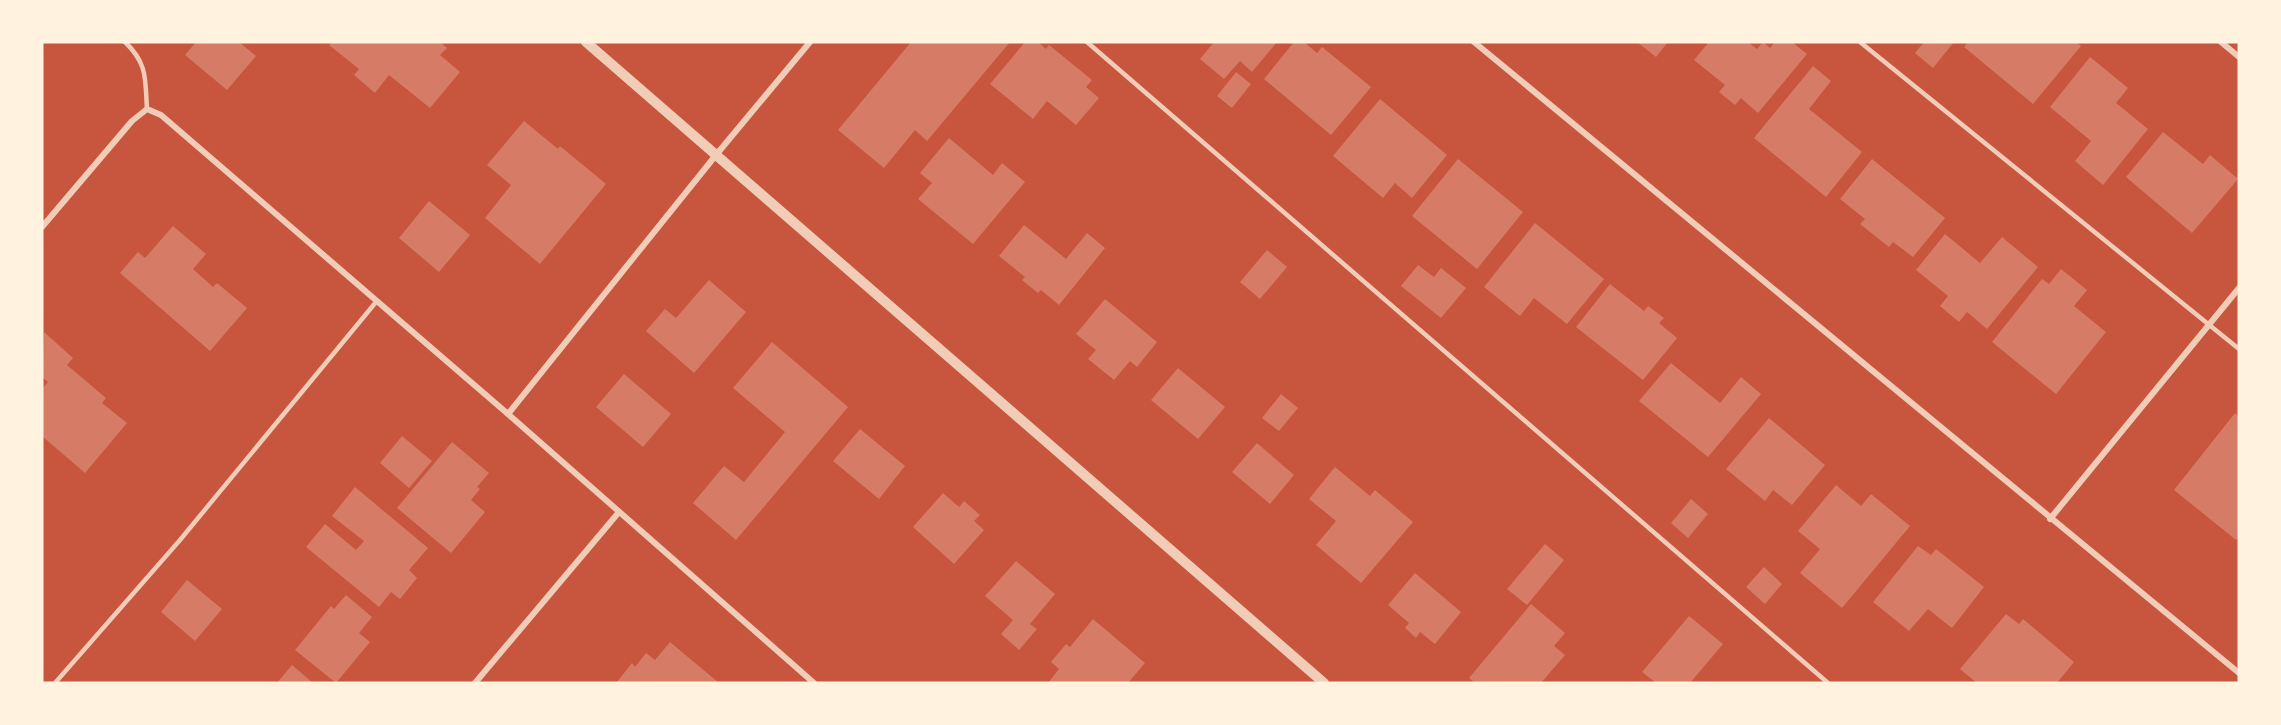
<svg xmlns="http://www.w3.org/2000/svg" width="2281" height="725" viewBox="0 0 2281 725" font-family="'Archivo Narrow',sans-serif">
<rect width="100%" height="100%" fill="#c8553d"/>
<!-- building -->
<g fill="#d67c66">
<polygon points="196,42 239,42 256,56 227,90 185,55"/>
<polygon points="332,42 440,42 447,48 440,55 460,72 430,108 389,75 375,93 354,75 359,69 329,45"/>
<polygon points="911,42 1010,42 927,141 915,130 884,168 838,130"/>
<polygon points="1025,42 1038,42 1046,49 1049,45 1092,80 1086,87 1099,98 1076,125 1047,101 1033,119 990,84"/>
<polygon points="1214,42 1277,42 1252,72 1240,61 1224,79 1200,59"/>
<polygon points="1294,42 1304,42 1317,53 1322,47 1371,87 1331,135 1264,79"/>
<polygon points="1637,42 1668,42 1656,57"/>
<polygon points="1709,42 1748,42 1757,49 1763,42 1770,48 1775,42 1792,42 1807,54 1758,113 1741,98 1735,105 1719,92 1725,85 1694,60"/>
<polygon points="1924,42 1954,42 1933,68 1915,53"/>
<polygon points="1968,42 2076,42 2081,46 2033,104 1964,47"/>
<polygon points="2090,57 2128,88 2116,103 2148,129 2103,185 2075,161 2091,141 2050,107"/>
<polygon points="1813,66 1831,81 1809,109 1862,152 1826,197 1754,138"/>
<polygon points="1236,72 1251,84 1232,108 1217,96"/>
<polygon points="1380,99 1447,155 1412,198 1395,183 1383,198 1333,156"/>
<polygon points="524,121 558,149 560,146 606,184 540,264 485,218 511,185 487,165"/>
<polygon points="2163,132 2203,164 2210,155 2238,179 2192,233 2126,177"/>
<polygon points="949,138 993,175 1002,163 1025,182 973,244 918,199 932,183 920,173"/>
<polygon points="1458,159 1523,212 1477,269 1412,216"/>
<polygon points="1872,159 1945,218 1913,257 1893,242 1889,247 1860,224 1865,219 1840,199"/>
<polygon points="429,201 470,235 439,272 399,238"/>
<polygon points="1535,223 1604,279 1567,324 1534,298 1520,316 1484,287"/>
<polygon points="1024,225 1066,259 1087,233 1105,248 1059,305 1041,290 1038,293 1022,280 1025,277 999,256"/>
<polygon points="173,226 206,254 193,269 213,287 217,283 247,308 210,351 120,273 138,252 145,258"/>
<polygon points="1945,234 1980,263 2002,237 2038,267 1987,329 1967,312 1959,322 1940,306 1948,296 1916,270"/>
<polygon points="1267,250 1287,267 1260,299 1240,282"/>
<polygon points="1418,265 1434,277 1441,268 1466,288 1441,318 1401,286"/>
<polygon points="2061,269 2087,290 2074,306 2106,332 2056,394 1992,342 2042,279 2049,284"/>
<polygon points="709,280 746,312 694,373 646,331 665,309 676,318"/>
<polygon points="1610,284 1644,311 1648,306 1664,318 1659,323 1677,338 1643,380 1576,327"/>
<polygon points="1105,299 1157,342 1137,367 1130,361 1114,380 1088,359 1096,350 1076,334"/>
<polygon points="44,332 73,358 67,365 106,398 102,403 127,423 85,473 42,436 42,389 48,382 42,377"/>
<polygon points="772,342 848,407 736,540 693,503 724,466 744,482 785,432 733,388"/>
<polygon points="1671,363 1720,403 1741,377 1761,394 1708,457 1639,401"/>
<polygon points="1178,368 1225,407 1198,439 1151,400"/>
<polygon points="624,374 671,414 643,447 596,407"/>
<polygon points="1281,394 1298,408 1279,431 1262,418"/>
<polygon points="2235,413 2239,417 2239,537 2236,540 2174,490"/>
<polygon points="1769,418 1825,465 1792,505 1773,490 1765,501 1726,469"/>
<polygon points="860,429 905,466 879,499 833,461"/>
<polygon points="402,436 432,461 409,488 380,463"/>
<polygon points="452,442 489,473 477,487 480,489 471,500 485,512 451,553 397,508"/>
<polygon points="1257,443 1294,475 1270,504 1232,472"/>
<polygon points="1335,467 1370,496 1375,490 1413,522 1361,583 1316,545 1336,521 1309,499"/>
<polygon points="1836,485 1861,506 1871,494 1910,526 1842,608 1800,573 1820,549 1798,531"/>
<polygon points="355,487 428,548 409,570 417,578 400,599 391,592 379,607 306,547 325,524 356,550 364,541 332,516"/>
<polygon points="943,493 959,507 964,501 980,515 974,521 984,530 954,564 913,527"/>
<polygon points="1691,499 1708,514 1688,538 1671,523"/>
<polygon points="1545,544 1564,560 1527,605 1507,589"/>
<polygon points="1918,546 1931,555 1936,549 1984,587 1952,628 1928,609 1909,631 1873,602"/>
<polygon points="1016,561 1055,594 1030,624 1037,629 1019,650 1001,634 1013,620 985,596"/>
<polygon points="1764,567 1782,584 1765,604 1746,587"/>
<polygon points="1415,573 1461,612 1435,644 1420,632 1416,638 1405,628 1409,623 1388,605"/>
<polygon points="187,580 222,609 195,641 161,612"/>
<polygon points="346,595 372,617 359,633 370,642 336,683 295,650 331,606 334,609"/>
<polygon points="1531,604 1565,633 1554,646 1565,655 1541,683 1475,683 1469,678"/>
<polygon points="2006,614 2019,624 2023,619 2074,662 2057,683 1977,683 1960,669"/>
<polygon points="1689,616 1723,644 1690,683 1656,683 1642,672"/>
<polygon points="1093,619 1145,663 1128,683 1048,683 1059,669 1051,662 1066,644 1070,647"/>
<polygon points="670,642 719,683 616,683 632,663 635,667 646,653 655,660"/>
<polygon points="292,665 313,683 277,683"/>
</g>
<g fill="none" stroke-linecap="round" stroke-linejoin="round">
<!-- service -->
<g stroke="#f1ccb7" stroke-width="4.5">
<path d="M125 42C148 64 145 79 147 109"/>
<polyline points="1087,42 1828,683"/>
<polyline points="1860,42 2239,349"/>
<polyline points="55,683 180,540 376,302"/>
</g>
<!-- minor -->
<g stroke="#f1ccb7" stroke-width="6">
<polyline points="1474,42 2239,673"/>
<polyline points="2221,42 2239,57"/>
<polyline points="42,227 132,121 147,109 161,115 508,414 814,683"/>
<polyline points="508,414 716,155 810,42"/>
<polyline points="2050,519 2239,288"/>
<polyline points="475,683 619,512"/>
</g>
<!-- tertiary -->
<polyline stroke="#f1ccb7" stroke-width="10" points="586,42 1324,683"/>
</g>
<!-- border -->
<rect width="2281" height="725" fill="none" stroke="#fff3e0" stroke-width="87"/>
</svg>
